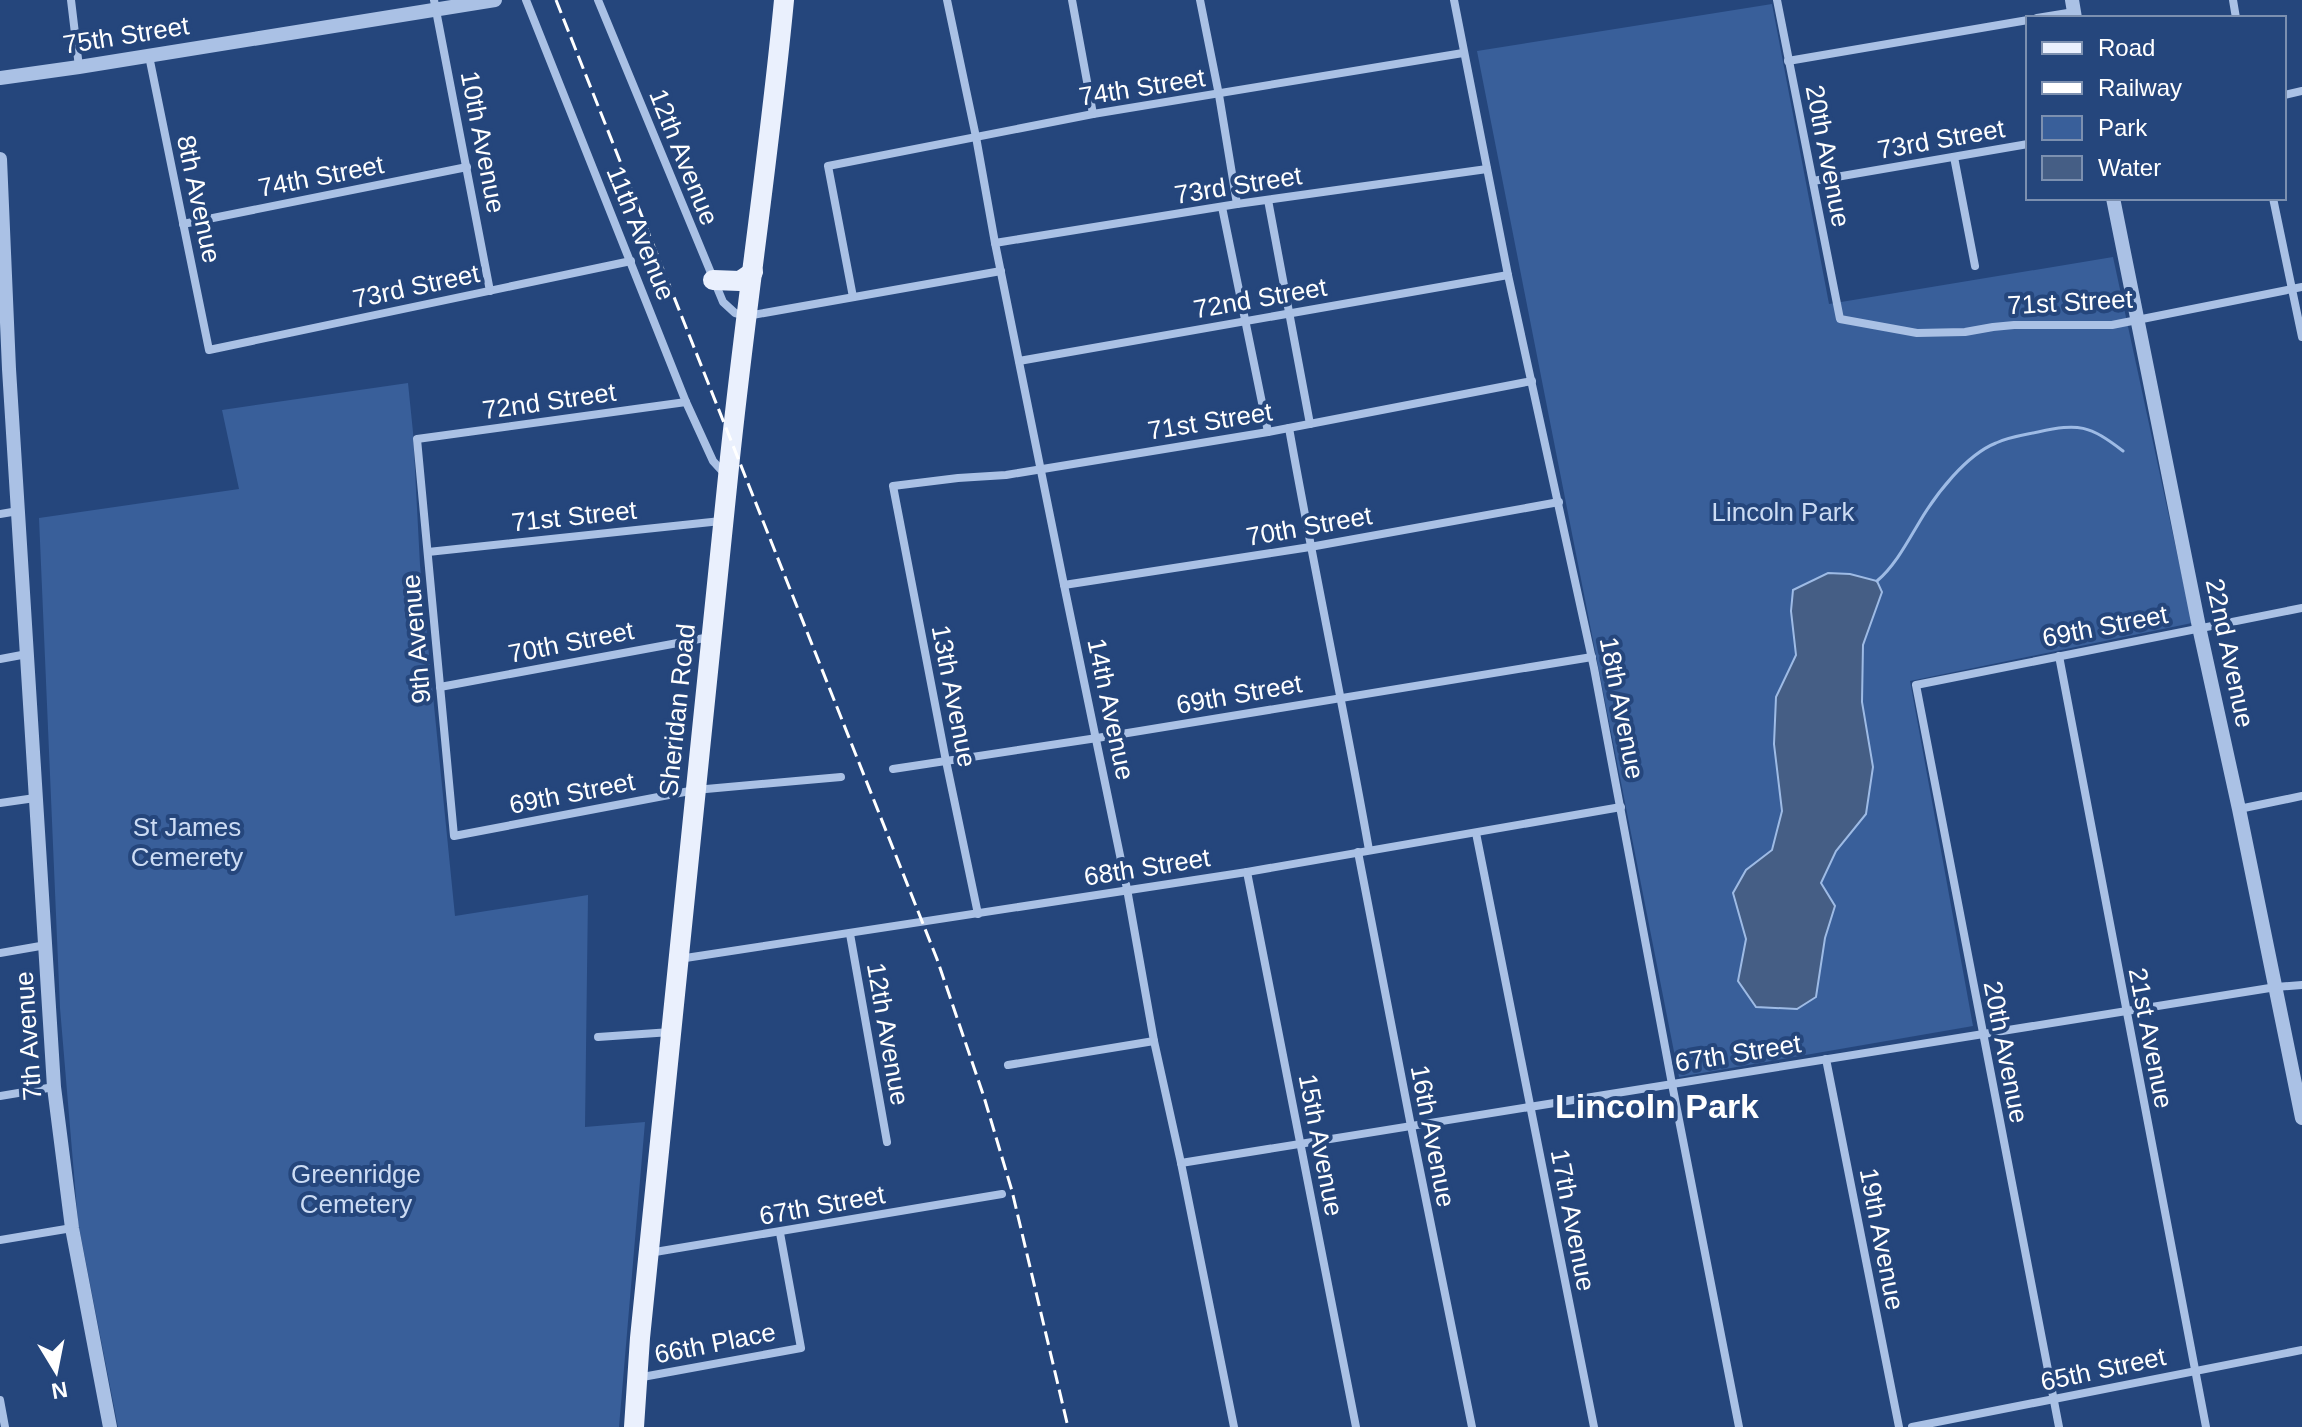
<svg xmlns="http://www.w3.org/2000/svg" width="2302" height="1427" viewBox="0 0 2302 1427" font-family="Arial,sans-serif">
<rect width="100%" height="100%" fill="#25467c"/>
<!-- green -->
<g fill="#395f9a">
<polygon points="1772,4 1829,304 2113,257 2192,623 1910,681 1973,1026 1679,1077 1477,51"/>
<polygon points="408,383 413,432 420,565 455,916 588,895 585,1127 645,1122 619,1427 118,1427 78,1222 60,1008 39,518 239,489 222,410"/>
</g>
<!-- water -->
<polygon fill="#455e85" stroke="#9ebbe5" stroke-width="2" points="1828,573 1850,574 1877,581 1882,592 1863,645 1862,702 1873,767 1866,814 1836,851 1821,883 1835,906 1825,938 1816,997 1797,1009 1756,1007 1738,981 1746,939 1733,893 1746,870 1772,850 1782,811 1774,744 1776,697 1796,655 1791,611 1793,590"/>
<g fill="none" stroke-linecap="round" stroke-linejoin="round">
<!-- stream -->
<path stroke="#9ebbe5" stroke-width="3" d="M1877 581C1895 566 1908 541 1920 521 1936 494 1966 455 1996 443 2009 437 2024 435 2038 432 2079 423 2089 425 2123 451"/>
<!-- minor -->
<g stroke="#aac1e5" stroke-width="8">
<polyline points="71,0 79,67"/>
<polyline points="434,0 490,291"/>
<polyline points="526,0 686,402 713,461 724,473"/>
<polyline points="598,0 723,302 735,313 747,316 1001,271"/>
<polyline points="947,0 976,137 995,243 1064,585 1127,889 1154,1041 1181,1163 1234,1427"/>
<polyline points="1072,0 1093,114"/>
<polyline points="1200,0 1219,95 1237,204"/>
<polyline points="1454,0 1508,275 1594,668 1672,1084 1739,1427"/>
<polyline points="1777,0 1840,319 1917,333 1965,332 1993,327 2014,325 2112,325 2302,287"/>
<polyline points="2233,0 2236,18"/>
<polyline points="2037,18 2074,12"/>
<polyline points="149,56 209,350 631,261"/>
<polyline points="1788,61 2028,20"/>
<polyline points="2284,95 2302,91"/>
<polyline points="1954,157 1975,266"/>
<polyline points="1813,181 2028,144"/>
<polyline points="2273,198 2302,337"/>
<polyline points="1268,200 1310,424"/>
<polyline points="1222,207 1268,432"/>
<polyline points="183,224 467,167"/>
<polyline points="995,243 1237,204 1487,169"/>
<polyline points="853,297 828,166 1093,114 1463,53"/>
<polyline points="1019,361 1508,275"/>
<polyline points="686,402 417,439 454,836 695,790 841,777"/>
<path d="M1289 428C1314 569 1344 709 1369 850"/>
<polyline points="0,514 18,511"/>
<polyline points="428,552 721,521"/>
<polyline points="1064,585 1310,547 1559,502"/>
<polyline points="2059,656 2206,1427"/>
<polyline points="0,659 27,654"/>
<polyline points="440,687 710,637"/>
<polyline points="893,769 1097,738 1592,657"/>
<polyline points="0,803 35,798"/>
<polyline points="2239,809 2302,796"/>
<polyline points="1476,833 1594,1427"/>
<polyline points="1358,852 1411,1126 1472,1427"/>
<polyline points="1247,872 1356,1427"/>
<polyline points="978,914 946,761 893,486 958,478 1006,475 1268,432 1532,381"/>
<polyline points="850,934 887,1142"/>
<polyline points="0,953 46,945"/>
<polyline points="679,959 1247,872 1621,807"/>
<polyline points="598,1037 671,1032"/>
<polyline points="1826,1059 1899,1427"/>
<polyline points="1008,1065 1154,1041"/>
<polyline points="0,1096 54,1087"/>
<polyline points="1181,1163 2276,987 2302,985"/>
<polyline points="0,1240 72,1228"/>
<polyline points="649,1253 1002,1194"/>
<polyline points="637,1378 801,1348 780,1233"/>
<polyline points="0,1400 5,1427"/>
<polyline points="1912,1427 2302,1350"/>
<polyline points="2059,1427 1916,685 2302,608"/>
</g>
<!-- tertiary -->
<g stroke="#aac1e5" stroke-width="14">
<polyline points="2072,0 2075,18"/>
<polyline points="0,78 79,67 495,0"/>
<polyline points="0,159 9,369 54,1087 72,1228 110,1427"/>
<polyline points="2113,198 2199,627 2239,809 2302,1118"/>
</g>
<!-- primary -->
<g stroke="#eaf0fd" stroke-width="20">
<polyline points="713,280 740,281 753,272"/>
<path d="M634 1427 640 1338C668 1050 699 764 728 477 744 317 769 159 784 0"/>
</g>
<!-- rail -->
<polyline stroke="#fff" stroke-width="3" stroke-dasharray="14 6" stroke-linecap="butt" points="556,0 937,959 984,1097 1012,1191 1068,1427"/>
</g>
<g text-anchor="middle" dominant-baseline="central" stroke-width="8" stroke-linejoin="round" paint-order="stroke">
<!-- street labels -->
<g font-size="26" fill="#fff" stroke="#25467c">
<text transform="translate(126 35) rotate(-9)">75th Street</text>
<text transform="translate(1142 87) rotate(-9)">74th Street</text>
<text transform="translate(1941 139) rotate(-10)">73rd Street</text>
<text transform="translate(483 142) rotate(79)">10th Avenue</text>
<text transform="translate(1828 156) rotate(79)">20th Avenue</text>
<text transform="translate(684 157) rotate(68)">12th Avenue</text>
<text transform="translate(321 176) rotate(-11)">74th Street</text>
<text transform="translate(1238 185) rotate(-9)">73rd Street</text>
<text transform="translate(199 199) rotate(78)">8th Avenue</text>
<text transform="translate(641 233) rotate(68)">11th Avenue</text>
<text transform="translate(416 286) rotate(-12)">73rd Street</text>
<text transform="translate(1260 298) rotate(-10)">72nd Street</text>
<text transform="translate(2070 302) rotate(-3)">71st Street</text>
<text transform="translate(549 401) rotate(-8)">72nd Street</text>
<text transform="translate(1210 421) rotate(-9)">71st Street</text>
<text transform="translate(574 516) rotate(-6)">71st Street</text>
<text transform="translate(1309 526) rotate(-10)">70th Street</text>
<text transform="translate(2105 626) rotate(-11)">69th Street</text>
<text transform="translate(416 639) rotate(-95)">9th Avenue</text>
<text transform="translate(571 642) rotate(-11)">70th Street</text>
<text transform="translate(2230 653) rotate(78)">22nd Avenue</text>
<text transform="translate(1239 694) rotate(-10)">69th Street</text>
<text transform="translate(954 696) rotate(79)">13th Avenue</text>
<text transform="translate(1622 708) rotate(79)">18th Avenue</text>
<text transform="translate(1111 709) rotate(78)">14th Avenue</text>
<text transform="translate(677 710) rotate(-84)">Sheridan Road</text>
<text transform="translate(572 793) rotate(-11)">69th Street</text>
<text transform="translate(1147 867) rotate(-9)">68th Street</text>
<text transform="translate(888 1034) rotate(80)">12th Avenue</text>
<text transform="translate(28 1036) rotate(-94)">7th Avenue</text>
<text transform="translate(2151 1038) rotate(79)">21st Avenue</text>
<text transform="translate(2006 1052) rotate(79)">20th Avenue</text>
<text transform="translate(1738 1053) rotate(-9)">67th Street</text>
<text transform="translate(1433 1136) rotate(79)">16th Avenue</text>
<text transform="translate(1321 1145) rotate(79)">15th Avenue</text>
<text transform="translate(822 1205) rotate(-10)">67th Street</text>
<text transform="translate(1573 1220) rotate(79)">17th Avenue</text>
<text transform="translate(1882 1239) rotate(79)">19th Avenue</text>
<text transform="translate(715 1343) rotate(-11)">66th Place</text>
<text transform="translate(2103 1369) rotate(-12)">65th Street</text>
</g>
<!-- park labels -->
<g font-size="26" fill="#ccdcf4" stroke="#25467c">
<text x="1783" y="512">Lincoln Park</text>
<text x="187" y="827">St James<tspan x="187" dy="30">Cemerety</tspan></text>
<text x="356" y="1174">Greenridge<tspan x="356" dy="30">Cemetery</tspan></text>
</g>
<!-- district labels -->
<g font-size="34" font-weight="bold" fill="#fff" stroke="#25467c">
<text x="1657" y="1106">Lincoln Park</text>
</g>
</g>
<!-- legend -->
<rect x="2026" y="16" width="260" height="184" fill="#25467c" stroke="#7c90b0" stroke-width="2"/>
<rect x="2042" y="42" width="40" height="12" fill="#eaf0fd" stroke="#7c90b0" stroke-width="2"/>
<text x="2098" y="56" font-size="24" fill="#ffffff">Road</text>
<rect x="2042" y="82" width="40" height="12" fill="#ffffff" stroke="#7c90b0" stroke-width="2"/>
<text x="2098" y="96" font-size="24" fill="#ffffff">Railway</text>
<rect x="2042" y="116" width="40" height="24" fill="#395f9a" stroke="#7c90b0" stroke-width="2"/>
<text x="2098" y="136" font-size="24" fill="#ffffff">Park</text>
<rect x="2042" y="156" width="40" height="24" fill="#455e85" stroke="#7c90b0" stroke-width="2"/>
<text x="2098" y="176" font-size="24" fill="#ffffff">Water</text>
<!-- north arrow -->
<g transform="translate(56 1371) rotate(170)" stroke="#25467c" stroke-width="6" paint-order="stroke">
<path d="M0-6L14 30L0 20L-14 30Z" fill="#ffffff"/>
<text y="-12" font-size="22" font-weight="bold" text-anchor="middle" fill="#ffffff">N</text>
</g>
</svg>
